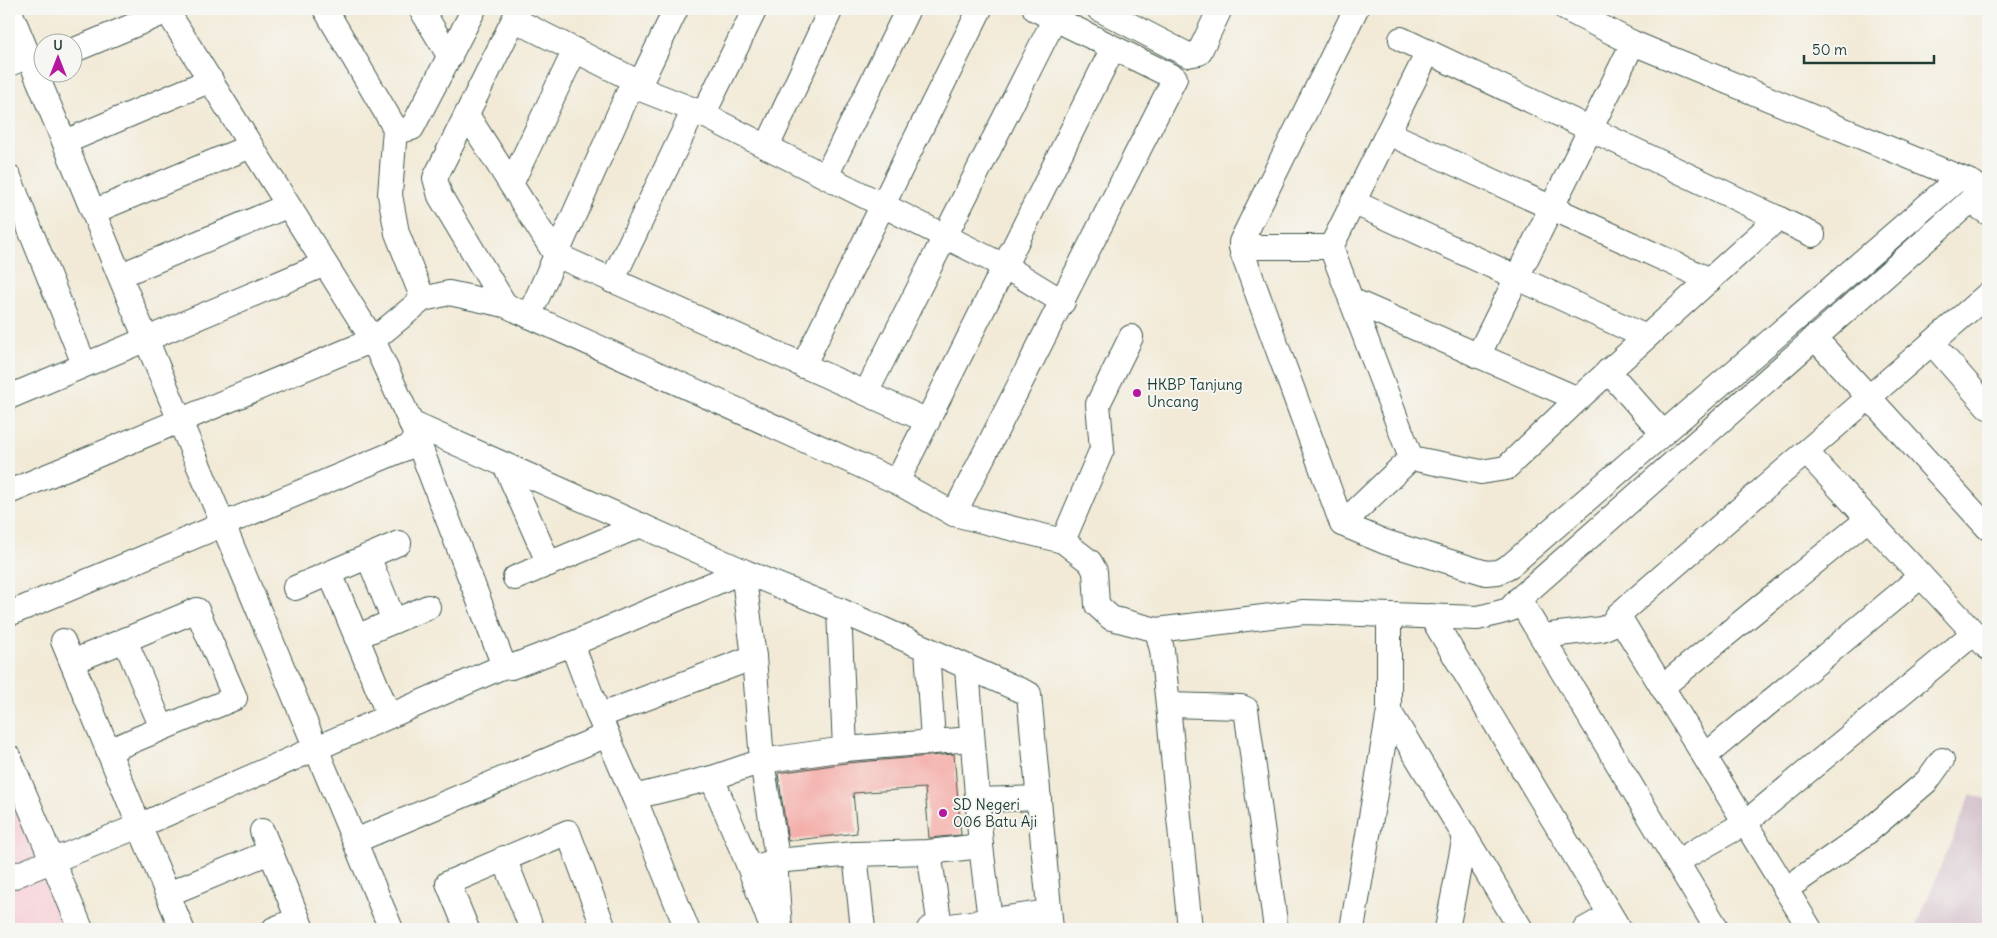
<svg xmlns="http://www.w3.org/2000/svg" width="1997" height="938" viewBox="0 0 1997 938" font-family="Delius,sans-serif">
<rect width="100%" height="100%" fill="#f6f6f2"/>
<filter id="ink" filterUnits="userSpaceOnUse"><feTurbulence type="fractalNoise" baseFrequency=".02" numOctaves="2"/><feDisplacementMap in="SourceGraphic" scale="10" xChannelSelector="R" yChannelSelector="G"/><feConvolveMatrix kernelMatrix="1 2 1 2 8 2 1 2 1" color-interpolation-filters="sRGB"/></filter>
<filter id="wash" filterUnits="userSpaceOnUse"><feTurbulence type="fractalNoise" baseFrequency=".0096" numOctaves="4" result="noise"/><feDisplacementMap in="SourceGraphic" scale="20" xChannelSelector="R" yChannelSelector="G"/><feGaussianBlur stdDeviation="1.12" result="paint"/><feColorMatrix in="noise" values="0 0 0 0 0 0 0 0 0 0 0 0 0 0 0 0 0 1.4 0 .05"/><feComposite in="paint" operator="in"/></filter>
<g filter="url(#wash)">
<rect width="100%" height="100%" fill="#f2ead7"/>
<!-- built -->
<polygon fill="#f6cfd6" points="9,754 82,929 9,929"/>
<!-- industrial -->
<polygon fill="#d1bdc9" points="1971,794 1988,801 1988,929 1915,929"/>
<g id="blocks">
<!-- building -->
<polygon fill="#f4aaa6" points="954,754 961,835 929,838 925,788 853,793 857,833 788,841 778,773 847,763"/>
</g>
</g>
<g filter="url(#ink)">
<use href="#blocks" fill-opacity="0" stroke="#3f574c" stroke-width="1"/>
<g fill="none" stroke-linecap="round" stroke-linejoin="round">
<!-- minor casing -->
<g stroke="#3f574c" stroke-width="26">
<g id="minor">
<polyline points="9,9 391,929"/>
<polyline points="166,9 251,146"/>
<polyline points="325,9 395,128 403,130 412,128 474,9"/>
<polyline points="421,9 450,57"/>
<polyline points="1099,9 1188,55 1199,53 1220,9"/>
<polyline points="1356,9 1241,242 1242,252 1342,524 1385,542 1486,573 1498,572 1511,565 1959,178"/>
<polyline points="1566,9 1633,43 1973,183"/>
<polyline points="515,20 634,80 638,88 694,110 767,147 1006,267 1063,302"/>
<polyline points="1401,39 1813,235"/>
<polyline points="72,51 168,11"/>
<polyline points="1428,52 1331,247 1411,458 1481,472 1506,468 1578,399 1778,218"/>
<polyline points="9,64 29,56"/>
<polyline points="638,88 676,9"/>
<polyline points="467,115 556,255 928,421"/>
<polyline points="703,115 755,9"/>
<polyline points="395,128 390,195 397,233 423,299"/>
<polyline points="1388,133 1710,280"/>
<polyline points="65,142 211,80"/>
<polyline points="767,147 831,9"/>
<polyline points="826,176 908,9"/>
<polyline points="9,177 84,364"/>
<polyline points="511,184 575,50"/>
<polyline points="1970,201 1988,213"/>
<polyline points="1353,202 1646,337"/>
<polyline points="95,211 251,146 373,340 411,423 504,666 511,667 572,644 599,716 634,797 712,778 762,761 845,749 972,739"/>
<polyline points="1241,247 1331,247"/>
<polyline points="121,275 287,206"/>
<polyline points="612,281 694,110"/>
<polyline points="1351,300 1578,399"/>
<polyline points="505,305 440,196 435,178 519,9"/>
<polyline points="529,316 634,80"/>
<polyline points="1814,337 1988,528"/>
<polyline points="1932,343 1988,407"/>
<polyline points="1478,356 1633,43"/>
<polyline points="803,366 980,9"/>
<polyline points="1608,371 1663,433"/>
<polyline points="866,393 1055,18"/>
<polyline points="9,397 325,264"/>
<polyline points="411,423 743,571 839,610 1029,694 1051,929"/>
<polyline points="1806,452 1988,648"/>
<polyline points="505,465 549,564"/>
<polyline points="897,482 1113,48"/>
<polyline points="9,492 373,340 423,299 449,293 505,305 897,482 954,514 1063,541 1090,562 1095,571 1097,605 1111,618 1157,630 1304,612 1478,618 1509,610 1519,599 1986,187"/>
<polyline points="954,514 1175,78 1035,9"/>
<polyline points="1342,524 1411,458"/>
<polyline points="1063,541 1102,449 1098,404 1131,337"/>
<polyline points="368,556 394,621"/>
<polyline points="330,573 389,716"/>
<polyline points="515,578 641,525"/>
<polyline points="295,588 399,543"/>
<polyline points="1519,599 1717,929"/>
<polyline points="839,610 845,749"/>
<polyline points="9,614 418,443"/>
<polyline points="1618,615 1810,929"/>
<polyline points="1431,616 1619,929"/>
<polyline points="1157,630 1162,650 1168,705 1190,929"/>
<polyline points="1542,636 1602,629 1611,625 1618,615 1988,294"/>
<polyline points="356,637 428,607"/>
<polyline points="125,640 162,728"/>
<polyline points="63,641 182,929"/>
<polyline points="572,644 743,571 754,657 762,761 776,852 775,861 757,867 748,864 712,778"/>
<polyline points="927,649 933,741"/>
<polyline points="72,662 197,610 235,698 108,751"/>
<polyline points="967,668 981,846 990,920"/>
<polyline points="1662,687 1868,519"/>
<polyline points="1168,705 1241,707 1246,709 1276,929"/>
<polyline points="1389,711 1521,929"/>
<polyline points="599,716 754,657"/>
<polyline points="1705,756 1921,576"/>
<polyline points="9,757 81,929"/>
<polyline points="634,797 687,929"/>
<polyline points="977,800 1039,798"/>
<polyline points="262,831 302,929"/>
<polyline points="355,841 607,735"/>
<polyline points="929,852 940,927"/>
<polyline points="504,858 532,929"/>
<polyline points="1676,862 1745,823 1974,633"/>
<polyline points="748,864 772,928"/>
<polyline points="9,878 139,826 504,666"/>
<polyline points="1786,889 1865,834 1927,781 1942,760"/>
<polyline points="168,894 270,852"/>
<polyline points="274,929 298,919"/>
<polyline points="467,929 448,883 568,832 604,929"/>
<polyline points="780,929 775,861 855,854"/>
<polyline points="863,929 855,854 929,852 981,846"/>
<polyline points="929,929 1049,912"/>
<polyline points="1352,929 1389,711 1389,615"/>
<polyline points="1447,929 1465,836"/>
<polyline points="1585,929 1610,915"/>
</g>
</g>
<!-- minor -->
<use href="#minor" stroke="#fff" stroke-width="24"/>
</g>
</g>
<!-- markers -->
<g fill="#b5179e" stroke="#f6f6f2" stroke-width="2">
<circle cx="1137" cy="393" r="5"/>
<circle cx="943" cy="813" r="5"/>
</g>
<g text-anchor="middle" dominant-baseline="central" stroke-width="4" stroke-linejoin="round" paint-order="stroke">
<!-- poi labels -->
<g font-size="15" fill="#1f3d34" stroke="#f6f6f2" text-anchor="start">
<text x="1147" y="384">HKBP Tanjung<tspan x="1147" dy="17">Uncang</tspan></text>
<text x="953" y="804">SD Negeri<tspan x="953" dy="17">006 Batu Aji</tspan></text>
</g>
</g>
<!-- margin -->
<rect width="1997" height="938" fill="none" stroke="#f6f6f2" stroke-width="30"/>
<!-- north arrow -->
<g transform="translate(58 58)"><circle r="24" fill="#f6f6f2" stroke="#a0aca6"/>
<path d="M0-4L9 19L0 12L-9 19Z" fill="#b5179e"/>
<text y="-8" font-size="14" font-weight="bold" text-anchor="middle" fill="#1f3d34">U</text>
</g>
<!-- scale -->
<path d="M1804 55v8h130v-8" fill="none" stroke="#1f3d34" stroke-width="2.5"/>
<text x="1812" y="55" font-size="15" fill="#1f3d34" stroke="#f6f6f2" stroke-width="4" paint-order="stroke">50 m</text>
</svg>
